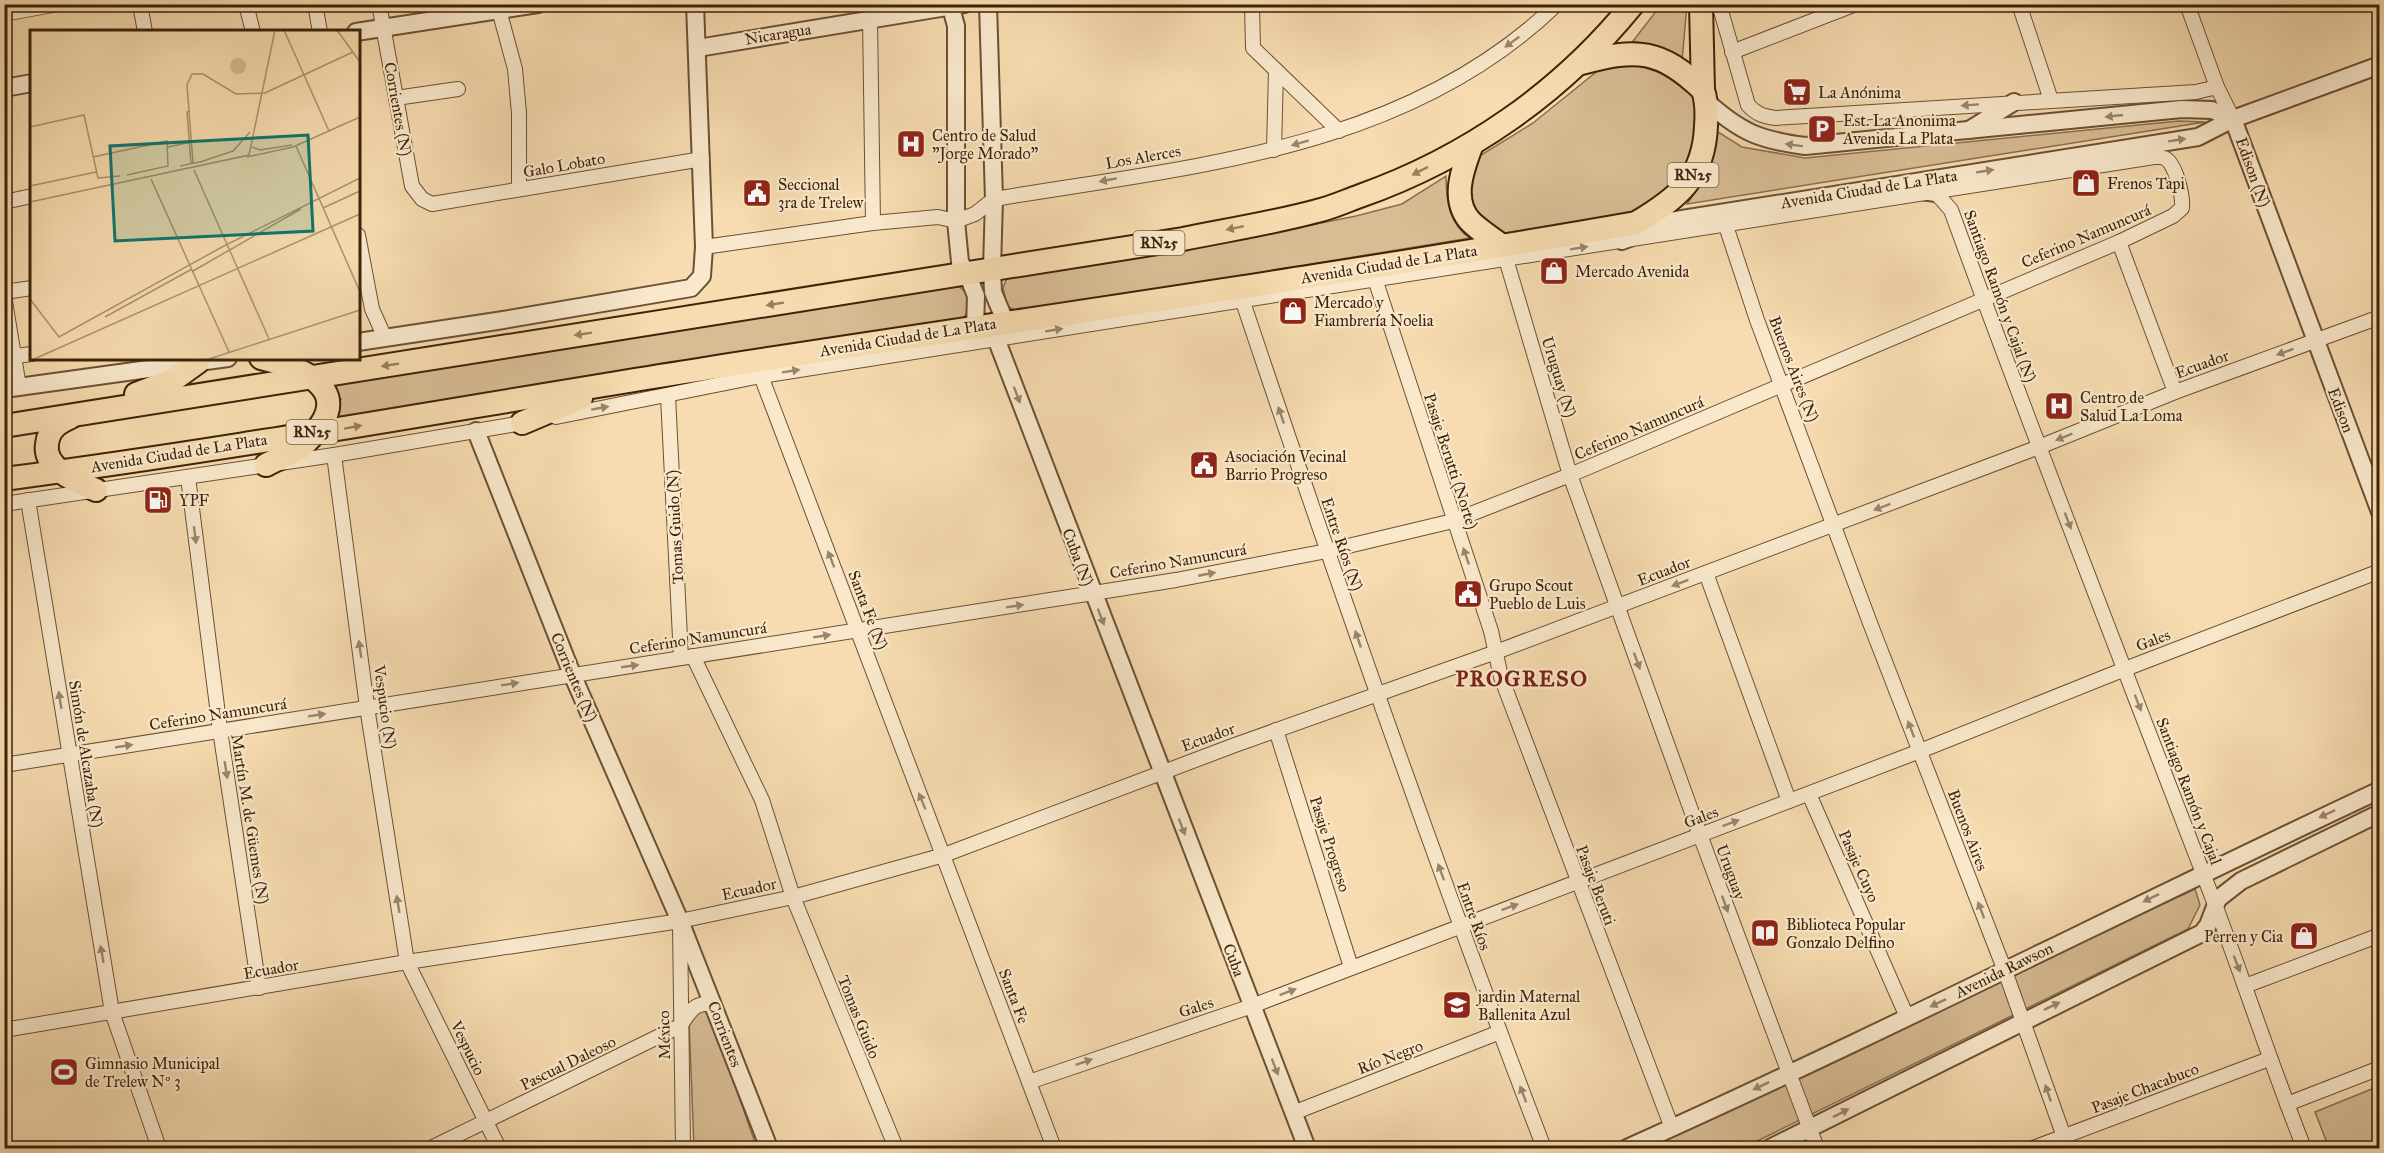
<svg xmlns="http://www.w3.org/2000/svg" width="2384" height="1153" viewBox="0 0 2384 1153" font-family="'IM FELL Great Primer',serif">
<rect width="100%" height="100%" fill="#f6dcb0"/>
<filter id="stains"><feTurbulence type="fractalNoise" baseFrequency=".00333" numOctaves="4"/><feColorMatrix values="0 0 0 0 .2 0 0 0 0 .09 0 0 0 0 .02 0 0 0 .5 -.17"/></filter>
<radialGradient id="worn" r=".72"><stop offset=".6" stop-color="#630" stop-opacity="0"/><stop offset="1" stop-color="#630" stop-opacity=".3"/></radialGradient>
<!-- green -->
<g fill="#d7bc94" stroke="#8a6f4e" stroke-width="1.5">
<polygon points="1661,5 1687,5 1682,61 1668,50 1633,41"/>
<path d="M1624 63C1655 69 1673 75 1696 98V134L1686 163 1674 183 1642 211 1499 234 1469 207 1473 160 1533 123 1605 65Z"/>
<path d="M2179 121 2205 122 1687 204C1705 179 1711 160 1715 130L1742 147 1805 158Z"/>
<path d="M1446 176C1446 199 1449 225 1470 238L1018 312 1007 306 1003 288 1008 275 1201 247 1356 216 1402 204Z"/>
<polygon points="954,283 966,292 969,308 962,321 333,424 341,399 328,383"/>
<polygon points="2195,889 2200,905 2188,929 1743,1148 1641,1148"/>
<polygon points="708,1009 757,1148 694,1148 689,1020 698,1010"/>
<polygon points="2379,1086 2379,1148 2329,1148 2315,1112"/>
</g>
<g fill="none" stroke-linecap="round" stroke-linejoin="round">
<!-- minor casing -->
<g stroke="#6c5033" stroke-width="16">
<g id="minor">
<polyline points="140,4 145,32"/>
<polyline points="246,4 253,32"/>
<polyline points="315,4 320,32"/>
<polyline points="379,4 412,186 422,199 432,204 702,159"/>
<polyline points="1252,4 1253,48 1339,131"/>
<path d="M1719 4 1748 105C1756 114 1763 116 1775 118L2196 92 2217 87"/>
<polyline points="2019,4 2051,100"/>
<polyline points="2187,4 2217,87 2233,119"/>
<polyline points="499,10 515,69 519,113 519,189"/>
<polyline points="4,14 58,4"/>
<polyline points="870,19 873,223"/>
<polyline points="1732,52 1856,4"/>
<polyline points="396,98 458,89"/>
<polyline points="1274,150 1276,70"/>
<path d="M1936 193 1951 210C2035 442 2126 672 2214 902 2245 984 2272 1067 2304 1148"/>
<polyline points="4,202 32,196"/>
<polyline points="1725,223 1757,320 1870,623 2005,971 2068,1148"/>
<polyline points="358,235 372,309 385,338"/>
<polyline points="2119,242 2175,392"/>
<path d="M704 247 873 223 938 217 956 221 975 214 994 199C1191 166 1405 151 1557 4"/>
<polyline points="1506,259 1570,475 1700,835 1817,1148"/>
<polyline points="1375,279 1491,631 1501,677 1672,1128"/>
<polyline points="4,292 32,288"/>
<polyline points="4,295 19,387"/>
<path d="M1243 302C1338 586 1437 869 1544 1148"/>
<polyline points="15,356 32,354"/>
<polyline points="761,376 1054,1148"/>
<polyline points="668,396 681,658"/>
<polyline points="334,455 367,707 407,962 499,1148"/>
<polyline points="188,477 220,730 259,988"/>
<polyline points="28,500 112,1012 159,1148"/>
<polyline points="4,504 334,455 528,422"/>
<polyline points="1706,573 1789,801"/>
<polyline points="693,656 762,800 793,897 896,1148"/>
<polyline points="1276,730 1351,967"/>
<path d="M4 765 1176 580 1327 551 1453 521 1570 475 2119 242 2173 216 2182 208C2183 197 2176 162 2164 158 2163 157 2156 157 2154 157L761 376 556 417"/>
<polyline points="1809,794 1907,1017"/>
<polyline points="680,926 683,1148"/>
<polyline points="2245,986 2380,935"/>
<polyline points="4,1030 407,962 680,921 793,897 944,855 1235,745 1496,652 2039,447 2175,392 2380,317"/>
<polyline points="1029,1082 1252,1006 1920,751 2125,669 2380,571"/>
<polyline points="2287,1104 2380,1068"/>
<polyline points="1293,1113 1500,1032"/>
<path d="M431 1148 680 1026C691 1011 693 1002 714 1004"/>
<polyline points="2033,1148 2269,1059"/>
</g>
</g>
<!-- tertiary casing -->
<g stroke="#6c5033" stroke-width="20">
<g id="tertiary">
<polyline points="950,4 956,26 956,221 960,262 967,273 976,296 975,327 984,332"/>
<polyline points="988,4 994,199 992,269 993,292 1005,321 1000,331"/>
<polyline points="356,32 538,4"/>
<polyline points="698,48 965,4"/>
<polyline points="4,88 32,83"/>
<path d="M1707 102C1742 133 1760 140 1805 146L2182 109 2212 110 2233 119"/>
<polyline points="2233,119 2380,512"/>
<polyline points="1969,130 2014,102"/>
<polyline points="1908,189 1936,193"/>
<polyline points="1639,222 1676,220 2198,137 2233,119 2380,65"/>
<polyline points="1622,241 1660,226"/>
<polyline points="997,341 1307,1148"/>
<polyline points="358,342 497,321 691,288 702,276 704,247 695,4"/>
<polyline points="4,389 228,358"/>
<polyline points="476,431 572,674 680,921 769,1148"/>
<path d="M1627 1148C1880 1035 2128 908 2380 790"/>
<polyline points="1770,1148 2202,933 2208,925 2218,899 2241,881 2380,813"/>
</g>
</g>
<!-- trunk casing -->
<g stroke="#3e2209" stroke-width="26">
<g id="trunk">
<path d="M1582 63C1637 48 1660 49 1703 90"/>
<path d="M1472 144C1463 168 1450 200 1471 222 1480 231 1492 238 1502 246"/>
<path d="M261 358C291 365 347 383 322 423 316 432 308 441 300 448 290 455 277 459 266 465"/>
<polyline points="136,394 173,380 198,362"/>
<path d="M71 417C58 423 49 428 47 444 43 469 78 482 96 490"/>
<polyline points="522,423 581,398"/>
<path d="M4 426 1183 239C1227 230 1273 223 1317 211 1331 208 1346 201 1360 196 1467 158 1561 93 1633 4"/>
<path d="M4 479C241 448 475 405 710 368 1019 320 1328 277 1636 223 1678 198 1704 178 1706 126 1707 113 1707 102 1703 90L1701 4"/>
</g>
</g>
<!-- minor -->
<use href="#minor" stroke="#f9e8cc" stroke-width="14"/>
<!-- tertiary -->
<use href="#tertiary" stroke="#f9e8cc" stroke-width="16"/>
<!-- trunk -->
<use href="#trunk" stroke="#f6dcb0" stroke-width="22"/>
</g>
<!-- one-way arrows -->
<defs><path id="oneway-solid" d="M-6-.8H1V-3.2L6.5 0L1 3.2V.8H-6Z" transform="scale(1.5)"/></defs>
<g fill="#9c856a">
<use href="#oneway-solid" transform="translate(1512 42) rotate(144)"/>
<use href="#oneway-solid" transform="translate(1970 105) rotate(176)"/>
<use href="#oneway-solid" transform="translate(2114 116) rotate(174)"/>
<use href="#oneway-solid" transform="translate(2177 140) rotate(-9)"/>
<use href="#oneway-solid" transform="translate(1300 143) rotate(164)"/>
<use href="#oneway-solid" transform="translate(1794 145) rotate(-173)"/>
<use href="#oneway-solid" transform="translate(1985 171) rotate(-9)"/>
<use href="#oneway-solid" transform="translate(1108 180) rotate(170)"/>
<use href="#oneway-solid" transform="translate(1579 248) rotate(-9)"/>
<use href="#oneway-solid" transform="translate(1054 330) rotate(-9)"/>
<use href="#oneway-solid" transform="translate(2285 352) rotate(160)"/>
<use href="#oneway-solid" transform="translate(791 371) rotate(-9)"/>
<use href="#oneway-solid" transform="translate(1017 395) rotate(69)"/>
<use href="#oneway-solid" transform="translate(600 408) rotate(-10)"/>
<use href="#oneway-solid" transform="translate(1281 415) rotate(-109)"/>
<use href="#oneway-solid" transform="translate(2064 437) rotate(158)"/>
<use href="#oneway-solid" transform="translate(1882 507) rotate(159)"/>
<use href="#oneway-solid" transform="translate(2068 521) rotate(69)"/>
<use href="#oneway-solid" transform="translate(195 535) rotate(83)"/>
<use href="#oneway-solid" transform="translate(1466 556) rotate(-109)"/>
<use href="#oneway-solid" transform="translate(831 559) rotate(-111)"/>
<use href="#oneway-solid" transform="translate(1207 574) rotate(-11)"/>
<use href="#oneway-solid" transform="translate(1680 583) rotate(159)"/>
<use href="#oneway-solid" transform="translate(1015 606) rotate(-9)"/>
<use href="#oneway-solid" transform="translate(1101 617) rotate(69)"/>
<use href="#oneway-solid" transform="translate(822 636) rotate(-9)"/>
<use href="#oneway-solid" transform="translate(1358 639) rotate(-109)"/>
<use href="#oneway-solid" transform="translate(360 649) rotate(-98)"/>
<use href="#oneway-solid" transform="translate(1637 661) rotate(70)"/>
<use href="#oneway-solid" transform="translate(630 666) rotate(-8)"/>
<use href="#oneway-solid" transform="translate(510 684) rotate(-9)"/>
<use href="#oneway-solid" transform="translate(60 700) rotate(-99)"/>
<use href="#oneway-solid" transform="translate(2138 703) rotate(69)"/>
<use href="#oneway-solid" transform="translate(317 715) rotate(-9)"/>
<use href="#oneway-solid" transform="translate(1911 729) rotate(-111)"/>
<use href="#oneway-solid" transform="translate(124 746) rotate(-9)"/>
<use href="#oneway-solid" transform="translate(226 770) rotate(81)"/>
<use href="#oneway-solid" transform="translate(922 801) rotate(-112)"/>
<use href="#oneway-solid" transform="translate(2327 814) rotate(155)"/>
<use href="#oneway-solid" transform="translate(1731 823) rotate(-21)"/>
<use href="#oneway-solid" transform="translate(1182 827) rotate(69)"/>
<use href="#oneway-solid" transform="translate(1441 872) rotate(-110)"/>
<use href="#oneway-solid" transform="translate(2151 898) rotate(154)"/>
<use href="#oneway-solid" transform="translate(398 904) rotate(-99)"/>
<use href="#oneway-solid" transform="translate(1725 904) rotate(70)"/>
<use href="#oneway-solid" transform="translate(1510 907) rotate(-20)"/>
<use href="#oneway-solid" transform="translate(1981 910) rotate(-111)"/>
<use href="#oneway-solid" transform="translate(102 954) rotate(-100)"/>
<use href="#oneway-solid" transform="translate(2237 964) rotate(69)"/>
<use href="#oneway-solid" transform="translate(1288 992) rotate(-21)"/>
<use href="#oneway-solid" transform="translate(1938 1003) rotate(154)"/>
<use href="#oneway-solid" transform="translate(2052 1006) rotate(-26)"/>
<use href="#oneway-solid" transform="translate(1084 1062) rotate(-19)"/>
<use href="#oneway-solid" transform="translate(1275 1067) rotate(69)"/>
<use href="#oneway-solid" transform="translate(1761 1086) rotate(155)"/>
<use href="#oneway-solid" transform="translate(2048 1093) rotate(-109)"/>
<use href="#oneway-solid" transform="translate(1523 1094) rotate(-111)"/>
<use href="#oneway-solid" transform="translate(1841 1113) rotate(-27)"/>
</g>
<g fill="#9a7f5c">
<use href="#oneway-solid" transform="translate(1420 171) rotate(153)"/>
<use href="#oneway-solid" transform="translate(1235 228) rotate(168)"/>
<use href="#oneway-solid" transform="translate(775 304) rotate(171)"/>
<use href="#oneway-solid" transform="translate(583 334) rotate(171)"/>
<use href="#oneway-solid" transform="translate(390 365) rotate(171)"/>
<use href="#oneway-solid" transform="translate(353 427) rotate(-10)"/>
</g>
<!-- icons -->
<defs>
<g id="supermarket-square" transform="scale(1.5)"><rect x="-9" y="-9" width="18" height="18" rx="4" fill="#8f2418" stroke="#f9e8cc"/><path d="M-6-5.5h2.5l.6 2H6L4.5 2H-2.5L-4.4-4H-6ZM-1.5 3.2a1.3 1.3 0 1 0 .1 0ZM3 3.2a1.3 1.3 0 1 0 .1 0Z" fill="#fff"/></g>
<g id="parking-square" transform="scale(1.5)"><rect x="-9" y="-9" width="18" height="18" rx="4" fill="#8f2418" stroke="#f9e8cc"/><path d="M-3.5-5.5H1a3.5 3.5 0 0 1 0 7H-1V5.5H-3.5ZM-1-3.4V-.6H.8a1.4 1.4 0 0 0 0-2.8Z" fill="#fff"/></g>
<g id="hospital-square" transform="scale(1.5)"><rect x="-9" y="-9" width="18" height="18" rx="4" fill="#8f2418" stroke="#f9e8cc"/><path d="M-5-5h3v3.5h4V-5h3V5h-3V1.5h-4V5h-3Z" fill="#fff"/></g>
<g id="shop-square" transform="scale(1.5)"><rect x="-9" y="-9" width="18" height="18" rx="4" fill="#8f2418" stroke="#f9e8cc"/><path d="M-5-2.5h2.3a2.7 3.5 0 0 1 5.4 0H5L5.5 6h-11ZM-1.5-2.5h3a1.5 2.3 0 0 0-3 0Z" fill="#fff"/></g>
<g id="civic-square" transform="scale(1.5)"><rect x="-9" y="-9" width="18" height="18" rx="4" fill="#8f2418" stroke="#f9e8cc"/><path d="M-.6-6.5H3V-4.5H.6V-3L4-1V1h2V6H-6V1h2V-1L-.6-3ZM-1.2 2.5V6h2.4V2.5Z" fill="#fff"/></g>
<g id="fuel-square" transform="scale(1.5)"><rect x="-9" y="-9" width="18" height="18" rx="4" fill="#8f2418" stroke="#f9e8cc"/><path d="M-5.5-6h7V0h2V4h1.3V-2.5L3-4.5l.8-.8L6-3V5H2.5V1h-1V6h-7ZM-4.2-4.7v3.2H.2V-4.7Z" fill="#fff"/></g>
<g id="library-square" transform="scale(1.5)"><rect x="-9" y="-9" width="18" height="18" rx="4" fill="#8f2418" stroke="#f9e8cc"/><path d="M-6-4Q-3-5.5-.7-3.5V5Q-3 3-6 4ZM6-4Q3-5.5 .7-3.5V5Q3 3 6 4Z" fill="#fff"/></g>
<g id="school-square" transform="scale(1.5)"><rect x="-9" y="-9" width="18" height="18" rx="4" fill="#8f2418" stroke="#f9e8cc"/><path d="M0-5L7-2L0 1L-7-2ZM-4 1L0 2.5L4 1V4Q0 6-4 4Z" fill="#fff"/></g>
<g id="stadium-square" transform="scale(1.5)"><rect x="-9" y="-9" width="18" height="18" rx="4" fill="#8f2418" stroke="#f9e8cc"/><path d="M0-5a6.5 5 0 1 0 0 10a6.5 5 0 1 0 0-10ZM-3.5-1.8h7v3.6h-7Z" fill="#fff"/></g>
</defs>
<g fill-rule="evenodd">
<use href="#supermarket-square" x="1797" y="92"/>
<use href="#parking-square" x="1822" y="129"/>
<use href="#hospital-square" x="911" y="144"/>
<use href="#shop-square" x="2086" y="183"/>
<use href="#civic-square" x="757" y="193"/>
<use href="#shop-square" x="1554" y="271"/>
<use href="#shop-square" x="1293" y="311"/>
<use href="#hospital-square" x="2059" y="406"/>
<use href="#civic-square" x="1204" y="465"/>
<use href="#fuel-square" x="158" y="500"/>
<use href="#civic-square" x="1468" y="594"/>
<use href="#library-square" x="1765" y="933"/>
<use href="#shop-square" x="2304" y="936"/>
<use href="#school-square" x="1457" y="1005"/>
<use href="#stadium-square" x="64" y="1072"/>
</g>
<g text-anchor="middle" dominant-baseline="central" stroke-width="4.5" stroke-linejoin="round" paint-order="stroke">
<!-- shield labels -->
<g fill="#f9e8cc" stroke="#765d44" stroke-width="1.5">
<rect x="1667.5" y="163" width="51" height="24" rx="4.5"/>
<rect x="1133.5" y="231" width="51" height="24" rx="4.5"/>
<rect x="286.5" y="420" width="51" height="24" rx="4.5"/>
</g>
<g font-size="15" font-weight="bold" fill="#3e2209">
<text x="1693" y="175">RN25</text>
<text x="1159" y="243">RN25</text>
<text x="312" y="432">RN25</text>
</g>
<!-- street labels -->
<g font-size="16" fill="#3e2209" stroke="#f9e8cc">
<text transform="translate(778 34) rotate(-9)">Nicaragua</text>
<text transform="translate(398 109) rotate(80)">Corrientes (N)</text>
<text transform="translate(1143 157) rotate(-10)">Los Alerces</text>
<text transform="translate(564 165) rotate(-10)">Galo Lobato</text>
<text transform="translate(2253 172) rotate(70)">Edison (N)</text>
<text transform="translate(1869 189) rotate(-9)">Avenida Ciudad de La Plata</text>
<text transform="translate(2086 236) rotate(-23)">Ceferino Namuncurá</text>
<text transform="translate(1389 264) rotate(-9)">Avenida Ciudad de La Plata</text>
<text transform="translate(2000 296) rotate(70)">Santiago Ramón y Cajal (N)</text>
<text transform="translate(908 337) rotate(-9)">Avenida Ciudad de La Plata</text>
<text transform="translate(2202 364) rotate(-20)">Ecuador</text>
<text transform="translate(1794 369) rotate(69)">Buenos Aires (N)</text>
<text transform="translate(1559 377) rotate(73)">Uruguay (N)</text>
<text transform="translate(2341 410) rotate(69)">Edison</text>
<text transform="translate(1639 428) rotate(-23)">Ceferino Namuncurá</text>
<text transform="translate(179 453) rotate(-9)">Avenida Ciudad de La Plata</text>
<text transform="translate(1451 461) rotate(72)">Pasaje Berutti (Norte)</text>
<text transform="translate(675 527) rotate(-93)">Tomas Guido (N)</text>
<text transform="translate(1342 544) rotate(71)">Entre Ríos (N)</text>
<text transform="translate(1078 557) rotate(69)">Cuba (N)</text>
<text transform="translate(1178 561) rotate(-10)">Ceferino Namuncurá</text>
<text transform="translate(1664 571) rotate(-21)">Ecuador</text>
<text transform="translate(868 610) rotate(69)">Santa Fe (N)</text>
<text transform="translate(698 638) rotate(-9)">Ceferino Namuncurá</text>
<text transform="translate(2153 640) rotate(-21)">Gales</text>
<text transform="translate(574 677) rotate(67)">Corrientes (N)</text>
<text transform="translate(385 707) rotate(82)">Vespucio (N)</text>
<text transform="translate(218 714) rotate(-9)">Ceferino Namuncurá</text>
<text transform="translate(1208 737) rotate(-20)">Ecuador</text>
<text transform="translate(86 754) rotate(81)">Simón de Alcazaba (N)</text>
<text transform="translate(2189 791) rotate(69)">Santiago Ramón y Cajal</text>
<text transform="translate(1701 817) rotate(-21)">Gales</text>
<text transform="translate(250 819) rotate(81)">Martín M. de Güemes (N)</text>
<text transform="translate(1968 830) rotate(69)">Buenos Aires</text>
<text transform="translate(1330 844) rotate(72)">Pasaje Progreso</text>
<text transform="translate(1859 866) rotate(66)">Pasaje Cuyo</text>
<text transform="translate(1731 872) rotate(70)">Uruguay</text>
<text transform="translate(1596 885) rotate(69)">Pasaje Beruti</text>
<text transform="translate(749 889) rotate(-12)">Ecuador</text>
<text transform="translate(1474 916) rotate(70)">Entre Ríos</text>
<text transform="translate(1234 960) rotate(69)">Cuba</text>
<text transform="translate(271 969) rotate(-10)">Ecuador</text>
<text transform="translate(2004 970) rotate(-26)">Avenida Rawson</text>
<text transform="translate(1014 996) rotate(69)">Santa Fe</text>
<text transform="translate(1196 1007) rotate(-18)">Gales</text>
<text transform="translate(859 1017) rotate(68)">Tomas Guido</text>
<text transform="translate(725 1034) rotate(69)">Corrientes</text>
<text transform="translate(664 1035) rotate(-91)">México</text>
<text transform="translate(468 1048) rotate(64)">Vespucio</text>
<text transform="translate(1390 1057) rotate(-21)">Río Negro</text>
<text transform="translate(568 1063) rotate(-26)">Pascual Daleoso</text>
<text transform="translate(2145 1088) rotate(-21)">Pasaje Chacabuco</text>
</g>
<!-- poi labels -->
<g font-size="16" fill="#3e2209" stroke="#f9e8cc" text-anchor="start">
<text x="1818" y="92">La Anónima</text>
<text x="1843" y="120">Est. La Anonima<tspan x="1843" dy="18">Avenida La Plata</tspan></text>
<text x="932" y="135">Centro de Salud<tspan x="932" dy="18">"Jorge Morado"</tspan></text>
<text x="2107" y="183">Frenos Tapi</text>
<text x="778" y="184">Seccional<tspan x="778" dy="18">3ra de Trelew</tspan></text>
<text x="1575" y="271">Mercado Avenida</text>
<text x="1314" y="302">Mercado y<tspan x="1314" dy="18">Fiambrería Noelia</tspan></text>
<text x="2080" y="397">Centro de<tspan x="2080" dy="18">Salud La Loma</tspan></text>
<text x="1225" y="456">Asociación Vecinal<tspan x="1225" dy="18">Barrio Progreso</tspan></text>
<text x="179" y="500">YPF</text>
<text x="1489" y="585">Grupo Scout<tspan x="1489" dy="18">Pueblo de Luis</tspan></text>
<text x="1786" y="924">Biblioteca Popular<tspan x="1786" dy="18">Gonzalo Delfino</tspan></text>
<text x="2283" y="936" text-anchor="end">Perren y Cia</text>
<text x="1478" y="996">jardin Maternal<tspan x="1478" dy="18">Ballenita Azul</tspan></text>
<text x="85" y="1063">Gimnasio Municipal<tspan x="85" dy="18">de Trelew Nº 3</tspan></text>
</g>
<!-- district labels -->
<g font-size="22" font-weight="bold" letter-spacing="1.5" fill="#7a1f14" stroke="#f9e8cc">
<text x="1522" y="678">PROGRESO</text>
</g>
</g>
<!-- overview -->
<g transform="translate(30 30)">
<rect width="330" height="330" fill="#f6dcb0"/>
<path d="M200 36a8 8 0 1 1 16 0a8 8 0 1 1-16 0Z" fill="#d7bc94"/>
<path fill="none" stroke="#ac926d" stroke-width="1.5" d="M254 0 299 101M307 0 330 32M160 81 157 82 161 134M0 97 54 85 68 148 90 146M266 116 330 262M138 117 161 112M222 117 230 120 262 115M63 127 137 111 138 136 97 145M217 127 263 117 330 87M170 132 203 121 220 102M163 133 157 55 162 44H173L206 64 235 63 323 22M150 136 174 131M164 140 239 309M121 149 199 322M0 156 66 142M0 172 219 125 245 0M293 178 330 161M163 241 271 179M0 269 29 307 192 217 330 148M75 287 162 239M2 330 330 184M176 330 330 280"/>
<path fill="#0f766e" fill-opacity="0.15" stroke="#0f766e" stroke-width="3" d="M278 105 283 201 85 211 80 116Z"/>
<rect width="330" height="330" fill="none" stroke="#3e2209" stroke-width="3"/>
</g>
<!-- margin -->
<rect width="2384" height="1153" fill="none" stroke="#f6dcb0" stroke-width="24"/>
<rect x="6" y="6" width="2372" height="1141" fill="none" stroke="#3e2209" stroke-width="3"/>
<rect x="12" y="12" width="2360" height="1129" fill="none" stroke="#3e2209" stroke-width="1.5"/>
<rect width="100%" height="100%" filter="url(#stains)"/>
<rect width="100%" height="100%" fill="url(#worn)"/>
</svg>
